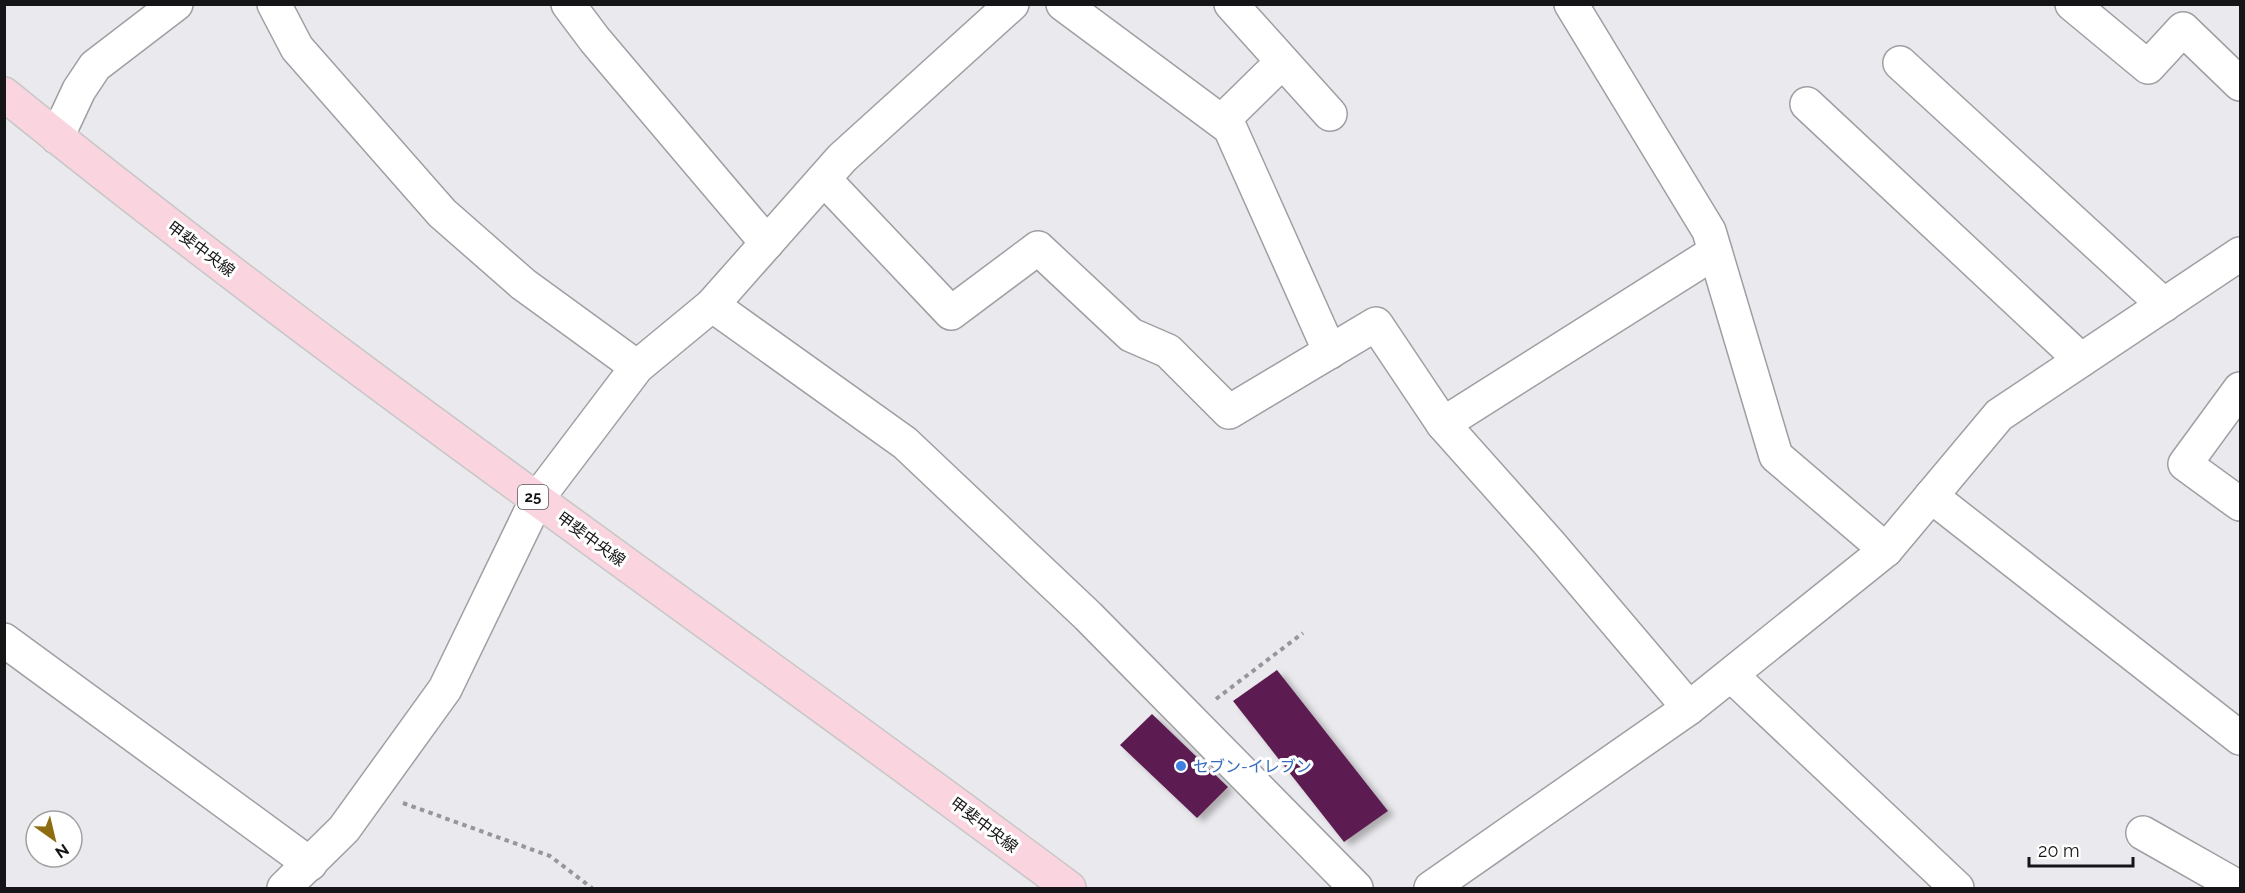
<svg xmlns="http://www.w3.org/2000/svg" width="2245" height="893" viewBox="0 0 2245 893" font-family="Raleway,'Noto Sans JP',sans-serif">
<defs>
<filter id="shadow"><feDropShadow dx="6" dy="4" stdDeviation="3" flood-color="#0004"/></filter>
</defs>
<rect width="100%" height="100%" fill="#eae9ed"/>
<!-- building -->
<g fill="#5d1d51" filter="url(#shadow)">
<polygon points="1277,670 1388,811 1344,842 1233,701"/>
<polygon points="1152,714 1228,787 1197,818 1120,745"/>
</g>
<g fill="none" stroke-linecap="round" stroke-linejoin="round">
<!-- minor casing -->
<g stroke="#9f9ea2" stroke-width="36">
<g id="minor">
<polyline points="274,4 297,48 442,213 523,284 637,367"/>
<polyline points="568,4 595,40 767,243"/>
<polyline points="1063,4 1230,128 1330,352"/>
<polyline points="1231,4 1330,114"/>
<polyline points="1571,4 1709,231 1776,456 1886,550"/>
<polyline points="2072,4 2148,67 2183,29 2240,84"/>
<polyline points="1900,63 2164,305"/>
<polyline points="1807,104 2081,360"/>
<polyline points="1222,121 1282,62"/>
<polyline points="57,137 79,90 95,66 176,4"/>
<polyline points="824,179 951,313 1038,248 1131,335 1168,351 1229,412 1376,324 1443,424 1549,543 1689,708"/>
<polyline points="712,305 905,443 1088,616 1356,888"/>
<polyline points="2240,389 2185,464 2240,504"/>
<polyline points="1443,424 1715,252"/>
<polyline points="1931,496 2240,738"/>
<polyline points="4,640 310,864"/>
<polyline points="1731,675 1957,888"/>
<polyline points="2143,833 2240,888"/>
<polyline points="284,888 344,829 445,689 537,499 637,367 712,305 842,158 1012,4"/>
<polyline points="1431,888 1689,708 1886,550 1999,415 2240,254"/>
</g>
</g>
<!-- major casing -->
<g stroke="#c7c7c7" stroke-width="36">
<path id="major" d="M4 94C348 373 715 623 1069 888"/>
</g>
<!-- path -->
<g stroke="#979699" stroke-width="4" stroke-dasharray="4.5 4.5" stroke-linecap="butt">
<polyline points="1216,699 1303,633"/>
<polyline points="403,803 550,856 592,888"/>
</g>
<!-- minor -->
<use href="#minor" stroke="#fff" stroke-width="33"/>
<!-- major -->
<use href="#major" stroke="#fad5df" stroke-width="33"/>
</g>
<!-- markers -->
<circle fill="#3f7fe0" stroke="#fff" stroke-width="2" cx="1181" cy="766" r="6"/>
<g text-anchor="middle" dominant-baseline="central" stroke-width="6" stroke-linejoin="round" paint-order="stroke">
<!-- shield labels -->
<rect fill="#fff" stroke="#5b5a5c" stroke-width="1.5" x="518" y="485" width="30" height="24" rx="4.5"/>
<g font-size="15" font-weight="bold" fill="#151416">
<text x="533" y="497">25</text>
</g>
<!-- street labels -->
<g font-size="16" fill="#151416" stroke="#fff">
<text transform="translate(201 249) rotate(37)">甲斐中央線</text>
<text transform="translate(591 539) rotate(36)">甲斐中央線</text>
<text transform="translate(984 825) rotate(37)">甲斐中央線</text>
</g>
<!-- shop labels -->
<g font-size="16" fill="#366cbe" stroke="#fff" text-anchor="start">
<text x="1193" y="766">セブン-イレブン</text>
</g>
</g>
<!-- border -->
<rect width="2245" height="893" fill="none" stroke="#151416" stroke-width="12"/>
<!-- north arrow -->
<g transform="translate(54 839) rotate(146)"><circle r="28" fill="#ffffff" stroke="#a1a1a2" stroke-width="1.5"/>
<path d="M0-4.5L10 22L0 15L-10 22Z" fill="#8e6c10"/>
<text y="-9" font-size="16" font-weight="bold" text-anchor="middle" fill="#151416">N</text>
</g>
<!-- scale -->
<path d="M2029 857v9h104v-9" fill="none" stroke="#151416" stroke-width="3"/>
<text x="2038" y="857" font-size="18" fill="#151416" stroke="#ffffff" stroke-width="4.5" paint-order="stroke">20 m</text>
</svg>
